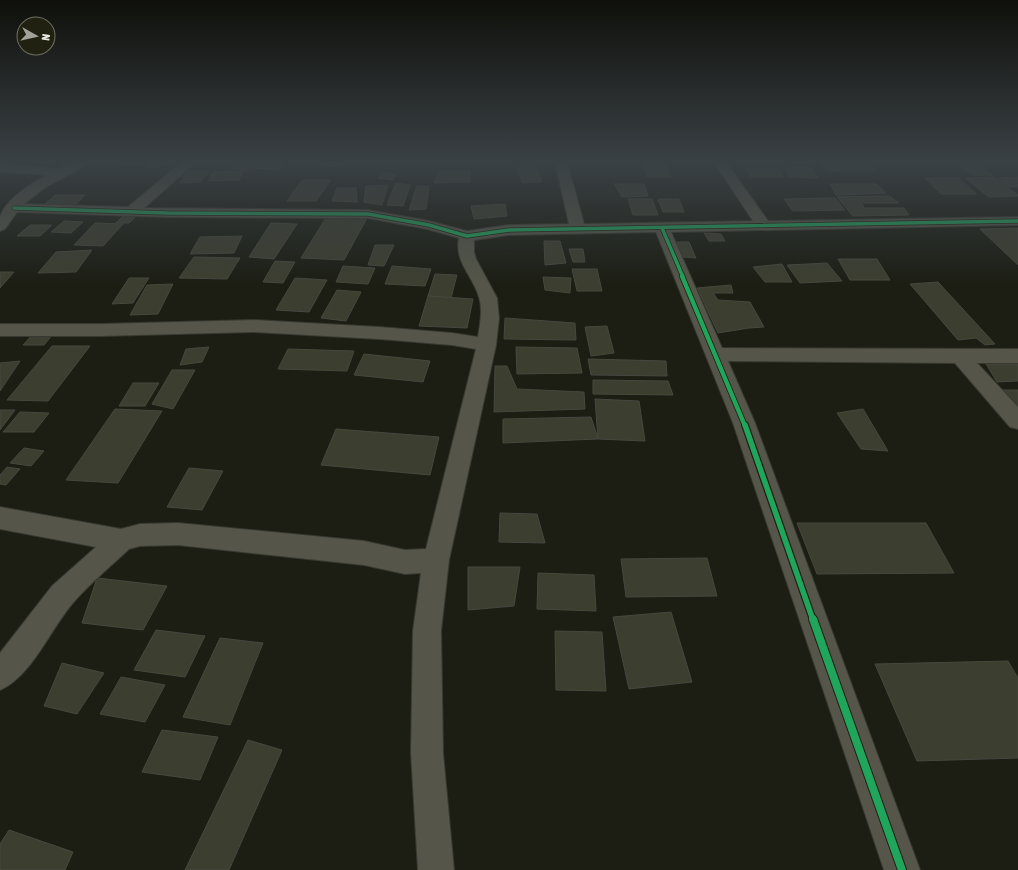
<svg xmlns="http://www.w3.org/2000/svg" width="1018" height="870" viewBox="0 0 1018 870" font-family="'Asap Condensed',sans-serif">
<rect width="100%" height="100%" fill="#1c1e14"/>
<!-- building -->
<g fill="#3c3e30" stroke="#46483f">
<polygon points="111,162 144,162 137,166"/>
<polygon points="151,162 167,162 159,168 145,166"/>
<polygon points="237,162 256,162 248,170 230,168"/>
<polygon points="260,162 286,162 279,170 254,168"/>
<polygon points="642,162 664,162 671,177 648,177"/>
<polygon points="819,162 867,162 875,170 827,171"/>
<polygon points="959,165 979,165 993,175 972,175"/>
<polygon points="536,166 542,182 522,183 517,167"/>
<polygon points="784,167 812,168 818,178 789,177"/>
<polygon points="747,169 778,169 783,177 751,177"/>
<polygon points="188,171 209,171 201,182 180,183"/>
<polygon points="243,171 239,180 208,181 213,172"/>
<polygon points="439,171 470,171 470,182 434,183"/>
<polygon points="382,173 396,174 393,180 378,178"/>
<polygon points="994,177 1018,195 1018,196 989,197 965,178"/>
<polygon points="1018,177 1018,187 1010,187 998,178"/>
<polygon points="925,178 959,178 976,194 941,194"/>
<polygon points="302,180 331,180 316,201 287,201"/>
<polygon points="396,183 410,185 403,206 387,205"/>
<polygon points="614,184 644,184 648,196 622,197"/>
<polygon points="830,184 877,184 886,193 836,195"/>
<polygon points="388,185 382,205 364,202 366,186"/>
<polygon points="417,186 429,186 426,209 409,210"/>
<polygon points="337,188 356,188 357,202 332,201"/>
<polygon points="55,195 85,195 75,205 44,205"/>
<polygon points="889,196 899,203 862,203 864,208 904,208 909,215 853,216 837,197"/>
<polygon points="835,198 845,210 793,211 784,199"/>
<polygon points="628,199 652,199 658,215 633,215"/>
<polygon points="658,199 679,199 684,212 663,212"/>
<polygon points="505,204 507,216 474,219 471,206"/>
<polygon points="124,215 137,215 129,223 116,223"/>
<polygon points="327,216 367,218 344,260 301,258"/>
<polygon points="64,221 83,222 71,233 51,232"/>
<polygon points="95,223 123,224 103,246 74,245"/>
<polygon points="271,223 297,224 274,259 249,257"/>
<polygon points="30,225 52,225 40,236 17,236"/>
<polygon points="1018,228 1018,265 980,229"/>
<polygon points="704,233 721,234 725,241 709,241"/>
<polygon points="242,236 234,253 190,254 200,237"/>
<polygon points="544,241 560,241 566,263 545,265"/>
<polygon points="677,242 689,242 696,258 683,257"/>
<polygon points="375,245 394,245 384,266 368,265"/>
<polygon points="569,249 583,249 585,262 573,262"/>
<polygon points="92,250 76,272 38,273 56,252"/>
<polygon points="194,257 240,258 227,279 179,278"/>
<polygon points="838,259 877,259 890,280 850,280"/>
<polygon points="275,261 295,262 283,283 263,282"/>
<polygon points="827,263 842,281 800,283 787,265"/>
<polygon points="782,264 792,282 765,282 753,267"/>
<polygon points="343,266 375,268 368,284 336,282"/>
<polygon points="392,266 431,269 425,286 385,284"/>
<polygon points="572,269 597,269 602,291 577,291"/>
<polygon points="0,272 14,272 0,288"/>
<polygon points="435,274 457,275 451,298 428,296"/>
<polygon points="543,277 571,278 570,293 545,290"/>
<polygon points="129,278 149,278 133,303 112,304"/>
<polygon points="295,278 327,280 309,312 276,310"/>
<polygon points="938,282 995,344 985,345 976,338 958,340 910,284"/>
<polygon points="173,284 158,314 130,315 147,285"/>
<polygon points="731,285 733,293 713,293 718,300 750,302 764,327 749,328 718,333 697,288"/>
<polygon points="337,290 361,292 346,321 321,318"/>
<polygon points="428,296 473,299 467,328 419,326"/>
<polygon points="505,318 575,323 576,340 504,339"/>
<polygon points="607,326 614,353 591,356 585,327"/>
<polygon points="33,334 53,334 44,345 23,345"/>
<polygon points="52,346 90,346 48,401 7,400"/>
<polygon points="209,347 202,362 180,365 186,349"/>
<polygon points="516,347 577,348 582,373 517,374"/>
<polygon points="288,349 354,351 347,371 278,369"/>
<polygon points="364,354 430,361 423,382 354,375"/>
<polygon points="588,359 666,361 667,376 591,375"/>
<polygon points="20,361 0,391 0,363"/>
<polygon points="986,364 1018,364 1018,381 997,382"/>
<polygon points="495,366 507,366 517,389 584,392 585,409 494,412"/>
<polygon points="172,370 195,370 173,409 152,404"/>
<polygon points="593,380 668,381 673,395 593,394"/>
<polygon points="133,383 159,383 145,406 119,406"/>
<polygon points="1001,390 1018,390 1018,408"/>
<polygon points="595,399 639,401 645,441 598,439"/>
<polygon points="115,409 162,411 118,483 66,480"/>
<polygon points="863,409 888,451 861,449 837,413"/>
<polygon points="0,410 15,410 0,430"/>
<polygon points="20,412 49,413 34,432 3,432"/>
<polygon points="591,417 598,439 503,443 503,419"/>
<polygon points="336,429 439,437 430,475 321,465"/>
<polygon points="24,448 44,451 31,466 10,463"/>
<polygon points="7,467 20,469 6,485 0,484 0,475"/>
<polygon points="189,468 223,471 202,510 167,507"/>
<polygon points="500,513 537,514 545,543 499,542"/>
<polygon points="797,523 926,523 954,573 817,574"/>
<polygon points="707,558 717,596 626,597 621,559"/>
<polygon points="468,567 520,567 514,606 468,610"/>
<polygon points="538,573 594,575 596,611 537,609"/>
<polygon points="97,578 167,586 143,630 82,623"/>
<polygon points="671,612 692,682 629,689 613,617"/>
<polygon points="156,630 205,636 185,677 134,670"/>
<polygon points="555,631 602,632 606,691 556,690"/>
<polygon points="220,638 263,643 230,725 183,717"/>
<polygon points="1008,661 1018,678 1018,758 917,761 875,664"/>
<polygon points="62,663 104,673 77,714 44,706"/>
<polygon points="121,677 165,685 145,722 100,714"/>
<polygon points="162,730 218,737 200,780 142,772"/>
<polygon points="248,740 282,750 229,870 185,870"/>
<polygon points="9,830 73,852 65,870 0,870 0,844"/>
</g>
<g fill="none" stroke-linecap="round" stroke-linejoin="round">
<!-- minor casing -->
<g stroke="#383a31" stroke-width="2">
<g id="minor">
<path d="M73 162H88L87 165 46 187 24 204 128 207 182 162H196L144 208 368 210 429 221 467 231 509 225 569 224 555 162H567L584 224 753 221 714 162H726L768 221 1018 217V225L671 232 722 348 1018 349V363H977L1018 407V429L1010 427 955 363 728 361 755 423 920 870H884L733 423 656 232 509 235 474 240V252L476 259 497 298 499 318 496 345 449 560 441 631 443 753 454 870H418L411 753 413 631 421 573 405 574 364 565 178 545 140 546 129 549C110 567 88 585 72 604 50 630 31 677 0 690V653L52 586 96 547 0 529V507L121 529 140 524 178 523 364 541 405 550 426 549 476 349 452 345 379 339 254 332 101 336H0V324H101L254 320 379 327 452 333 478 337C480 324 483 310 479 297 473 276 454 262 459 238L427 229 368 218 167 217 17 212 5 229 0 231C0 226 0 222 0 218 3 201 33 182 47 175L0 172V164L59 169Z"/>
<path d="M320 162H348C343 168 329 167 321 165Z"/>
</g>
</g>
<!-- minor -->
<use href="#minor" fill="#555649" fill-rule="evenodd"/>
<!-- cycleway-far3 casing -->
<g stroke="#202111" stroke-width="5">
<g id="cycleway-far3">
<polyline points="14,208 167,213 368,214 429,225 467,236 509,230 1018,221"/>
<polyline points="662,228 683,277"/>
</g>
</g>
<!-- cycleway-far2 casing -->
<g stroke="#202111" stroke-width="6">
<polyline id="cycleway-far2" points="682,276 745,426"/>
</g>
<!-- cycleway-far1 casing -->
<g stroke="#202111" stroke-width="8">
<polyline id="cycleway-far1" points="745,425 813,620"/>
</g>
<!-- cycleway casing -->
<g stroke="#202111" stroke-width="10">
<polyline id="cycleway" points="813,619 902,870"/>
</g>
<!-- cycleway-far3 -->
<use href="#cycleway-far3" stroke="#20a55d" stroke-width="3.5"/>
<!-- cycleway-far2 -->
<use href="#cycleway-far2" stroke="#20a55d" stroke-width="4.5"/>
<!-- cycleway-far1 -->
<use href="#cycleway-far1" stroke="#20a55d" stroke-width="5.5"/>
<!-- cycleway -->
<use href="#cycleway" stroke="#20a55d" stroke-width="8"/>
</g>
<!-- sky -->
<linearGradient id="sky" x2="0" y2="1"><stop stop-color="#0f100b"/><stop offset="0.57" stop-color="#3a4145"/><stop offset="1" stop-color="#3a4145" stop-opacity="0"/></linearGradient>
<rect width="1018" height="284" fill="url(#sky)"/>
<!-- north arrow -->
<g transform="translate(36 36) rotate(98)"><circle r="19" fill="#202111" stroke="#707164"/>
<path d="M0-3L7 15L0 10L-7 15Z" fill="#a1a399"/>
<text y="-6" font-size="11" font-weight="bold" text-anchor="middle" fill="#e9eae0">N</text>
</g>
</svg>
